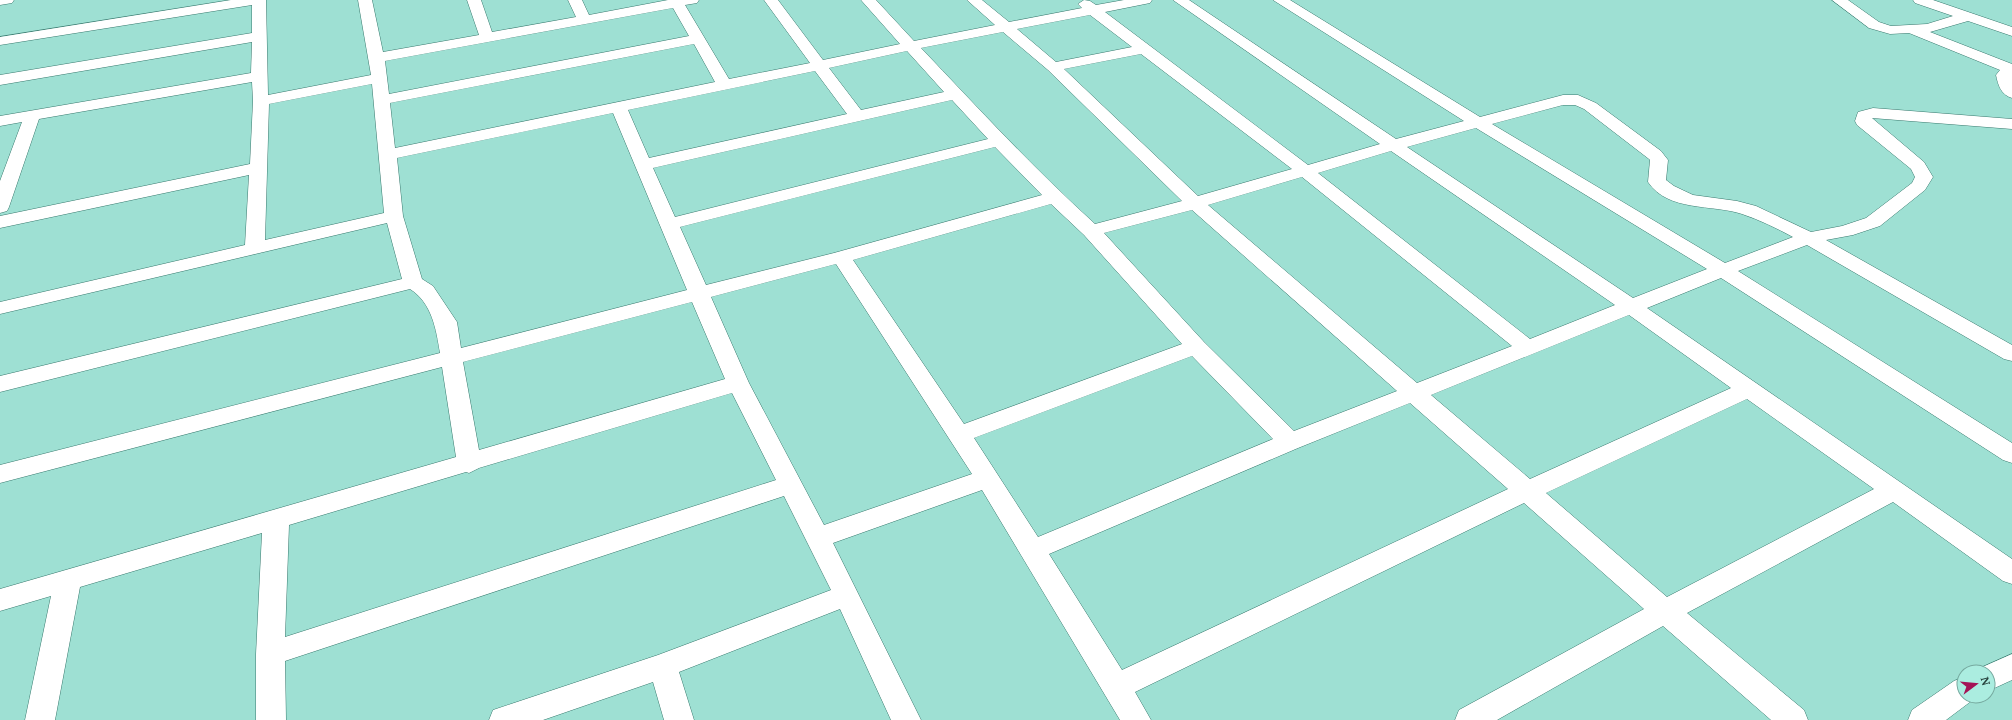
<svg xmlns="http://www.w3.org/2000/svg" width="2012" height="720" viewBox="0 0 2012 720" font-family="'PT Serif',serif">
<rect width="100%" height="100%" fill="#9ee0d3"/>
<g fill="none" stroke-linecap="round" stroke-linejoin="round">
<!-- minor casing -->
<g stroke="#38796e" stroke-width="1">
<g id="minor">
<polygon points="0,0 14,0 12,3 0,5"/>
<path d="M231 0H266L268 95 371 75 358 0H372L383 52 479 35 467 0H481L492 32 576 17 568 0H582L589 15 668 0H699L697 3 685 5 729 79 810 63 764 0H778L823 60 900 44 861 0H876L914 41 995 25 967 0H982L1009 22 1082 8 1078 4 1084 0 1090 1 1096 5 1124 0H1152L1150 3 1105 12 1308 165 1380 144 1173 0H1189L1396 139 1464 121 1273 0H1290L1480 117 1563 95H1578L1596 103 1661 151 1668 160 1666 180 1674 186 1693 195 1737 201 1756 206 1811 232 1842 226 1866 218 1912 183 1915 177 1911 169 1857 125 1855 121 1858 112 1873 108 2012 119V129L1872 118 1924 162 1933 177 1925 190 1880 226 1853 235 1826 240 2012 345V361L2004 359 1807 245 1738 271 2012 443V463L2003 460 1721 278 1647 308 2012 559V584L2003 581 1893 502 1687 613 1804 710 1808 720H1771L1663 626 1497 720H1455L1459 710 1644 609 1524 503 1135 692 1151 720H1120L982 490 833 543 921 720H891L840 609 679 672 694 720H664L653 682 543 720H489L493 710 658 655 831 590 784 496 285 661 286 720H256V654L262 533 80 587 55 720H25L51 596 0 611V589L456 457 442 367 0 483V465L440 353C436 329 432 303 410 289L0 392V376L402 279 387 223 0 314V302L245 245 249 175 0 228V216L250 164 253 101 252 82 39 119 9 207 7 211 0 213V181L22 122 0 126V116L251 73 252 42 0 85V75L252 33V5L0 45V37ZM673 8 689 36 389 94 385 61ZM1090 15 1132 47 1056 62 1017 29ZM1003 32 1048 70 1182 201 1095 224C1034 169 978 108 921 48ZM694 44 715 82 395 148 390 103ZM907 51 944 92 861 110 829 68ZM1141 54 1292 169 1198 196 1064 69ZM815 71 847 114 649 158 628 110ZM372 84 384 213 265 240 269 104ZM952 100 988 139 675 217 653 168ZM1563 105H1575L1584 109 1649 159 1650 160 1648 182C1668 212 1712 204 1742 214 1760 220 1776 228 1793 237L1725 263 1492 124ZM613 113 687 290 461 348 457 322 433 286 422 279 403 216 397 158ZM1476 128 1707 269 1633 298 1407 147ZM995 147 1042 195 834 253 706 285 680 227ZM1391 151 1615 305 1530 339 1318 173ZM1302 177 1512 346 1417 383 1208 205ZM1051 204 1084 235 1182 344 964 424 853 260ZM1192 210 1397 391 1294 431 1204 342 1104 233ZM836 264 972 474 824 525 749 383 711 297ZM692 302 725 379 479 450 463 362ZM1629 315 1731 388 1530 479 1431 395ZM1192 356 1273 439 1038 537 974 438ZM732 393 776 480 285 637 289 525 466 472 469 473 479 468ZM1747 399 1874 489 1667 597 1546 493ZM1410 403 1508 489 1122 670 1049 554 1298 448Z"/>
<path d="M1832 0H1848L1879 22 1891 26 1927 24 1953 16 1915 3 1913 0H1933L2012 27V36L1968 21 1930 32 2012 64V98C2001 95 1998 85 1996 75L2000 70 1909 33 1890 34 1869 28Z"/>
<polygon points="2012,654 2012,680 1988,691 1988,672 1976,672 1978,669"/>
<polygon points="1964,677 1964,696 1976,696 1974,699 1946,720 1908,720 1912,710 1954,681"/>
</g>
</g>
<!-- minor -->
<use href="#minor" fill="#fff" fill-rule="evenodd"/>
</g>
<!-- north arrow -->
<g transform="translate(1976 684) rotate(74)"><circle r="19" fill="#abede0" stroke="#76a99f"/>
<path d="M0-3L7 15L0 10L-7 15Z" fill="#a41355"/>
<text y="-6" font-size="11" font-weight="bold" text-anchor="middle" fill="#27423d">N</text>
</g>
</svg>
